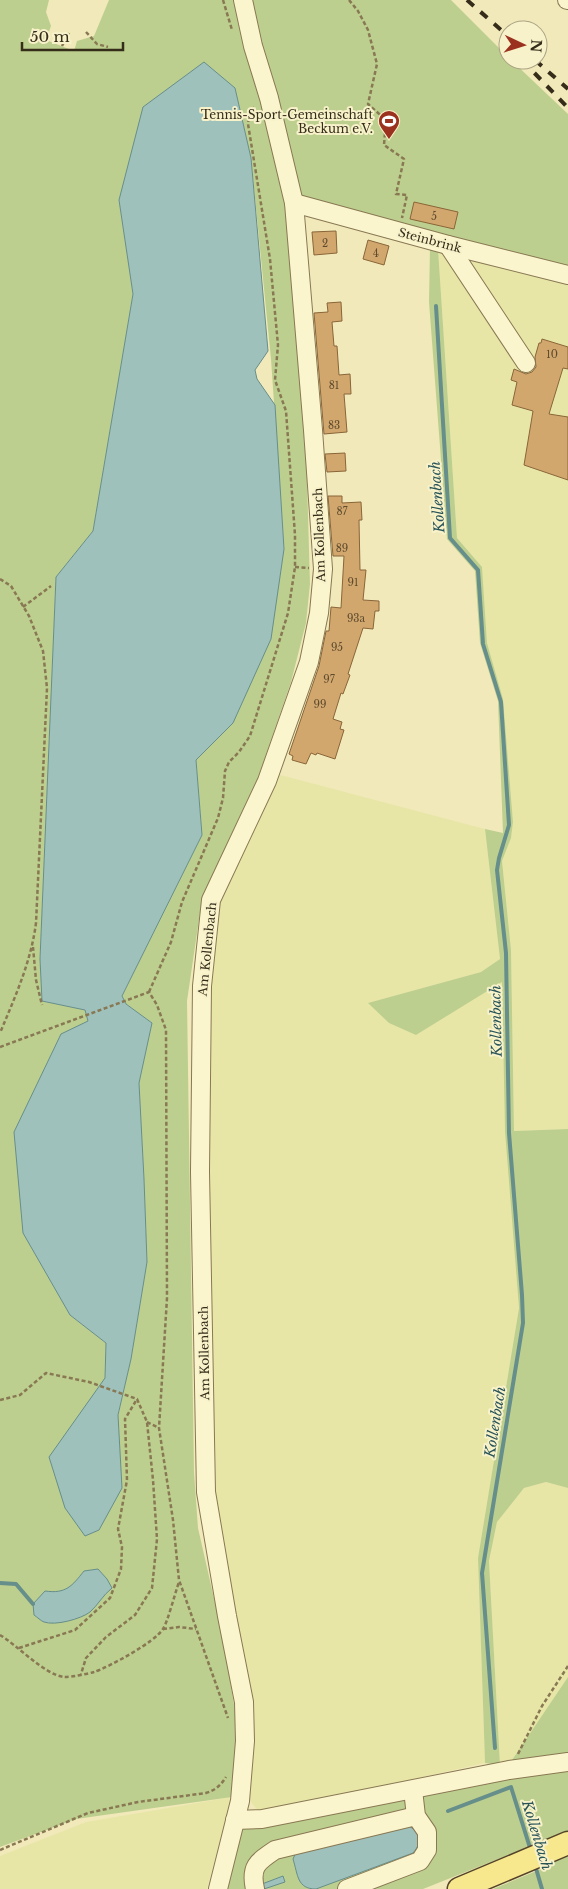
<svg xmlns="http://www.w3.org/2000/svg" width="568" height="1889" viewBox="0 0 568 1889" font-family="'Libre Baskerville',serif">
<rect width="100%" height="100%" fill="#f1e9ba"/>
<!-- farmland -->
<g fill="#e7e6a7">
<polygon points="438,249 568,278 568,1129 514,1131 511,950 502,861 511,838 513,822 503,699 487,643 482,567 457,538"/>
<polygon points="273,773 485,829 500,959 481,972 369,1003 416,1035 502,981 505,1132 519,1308 478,1558 485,1763 260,1813 250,1801 250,1776 213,1493 205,1010 216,900"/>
<polygon points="546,1482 568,1488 568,1677 510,1763 500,1765 489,1561 497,1522 524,1488"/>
<polygon points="232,1797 207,1889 0,1889 0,1856 86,1822"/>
</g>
<!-- green -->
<g fill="#bdcf8e" fill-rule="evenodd">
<path d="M0 0H49L46 12 51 26 46 40 74 51 77 41 94 36 109 0H238L272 144 288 222 306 445 310 584 306 623 291 682 258 778 202 899 187 1001 194 1472 198 1528 223 1638 239 1735 232 1797 76 1819 0 1847ZM235 88 251 158 271 359 284 549 233 723 196 760 202 835 122 996 126 1004 152 1023 139 1083 144 1179 147 1262 131 1359 118 1416 122 1488 105 1378 106 1343 70 1315 88 1021 86 1010 42 1001 40 959 56 577 93 531 133 294 119 200Z"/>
<polygon points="250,0 451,0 508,57 508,60 511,60 568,114 568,267 293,199 267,67"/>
<polygon points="430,248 438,249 457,538 482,567 487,643 503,699 513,822 511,838 502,861 511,950 514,1131 568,1129 568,1488 546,1482 524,1488 497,1522 489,1561 500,1765 485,1763 478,1558 519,1308 505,1132 502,982 416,1035 389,1023 368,1003 481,972 500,959 485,829 503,833 498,701 480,643 475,571 447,539 429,302"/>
<polygon points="568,1677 568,1754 510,1763"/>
<polygon points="568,1762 568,1889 493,1889 541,1869 533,1845 423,1889 224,1889 239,1830 497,1780"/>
</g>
<!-- water -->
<g fill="#9fc1bc" stroke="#668e8b">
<polygon points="204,62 235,88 251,158 268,351 255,370 257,379 275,405 284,549 271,639 233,723 196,760 202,835 122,996 126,1004 152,1023 139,1083 144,1179 147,1262 131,1359 118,1415 122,1488 99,1530 85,1536 65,1508 49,1457 105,1378 106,1343 70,1315 23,1233 14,1132 61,1034 88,1021 85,1010 42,1001 40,959 56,577 93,531 133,294 119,200 143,107"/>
<path d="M98 1569 107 1579 112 1588C103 1595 98 1605 90 1612 81 1619 55 1626 44 1622 41 1621 37 1617 34 1615L33 1604 45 1591C66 1594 72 1586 84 1571Z"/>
<path d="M409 1826 418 1832C420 1842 419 1846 413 1853L316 1889C297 1889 298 1875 293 1859L298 1848Z"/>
<polygon points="283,1876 285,1882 264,1889 262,1884"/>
</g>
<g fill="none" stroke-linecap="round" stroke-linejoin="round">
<!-- stream -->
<g stroke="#668e8b" stroke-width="4">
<polyline points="436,306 450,538 478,570 483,644 501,702 509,825 499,858 497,870 506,953 509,1133 522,1295 523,1323 482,1573 495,1748"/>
<polyline points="0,1583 16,1584 33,1604"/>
<polyline points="448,1811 511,1787 531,1851"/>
<polyline points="535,1865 542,1889"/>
</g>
</g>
<!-- building -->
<g fill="#d2a76d" stroke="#896538">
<polygon points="414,202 458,212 454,229 410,219"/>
<polygon points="336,231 337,253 314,255 312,232"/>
<polygon points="368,240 389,246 384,265 363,259"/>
<polygon points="341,302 342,321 332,322 334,346 337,346 339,375 350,374 351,394 344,394 347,432 324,434 314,313 328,312 327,303"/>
<polygon points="542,339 568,347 568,369 563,368 549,414 568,417 568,480 524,465 533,411 512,405 517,382 511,380 514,369 526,374 532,372 536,367 535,357 539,343 541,343"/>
<polygon points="345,453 346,471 327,472 325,454"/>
<polygon points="328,496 342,496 342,503 361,502 362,520 359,520 360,570 366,570 363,600 379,601 379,611 375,611 373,629 363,628 348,674 350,675 343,694 341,693 333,719 342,722 340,729 344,730 335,759 317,753 316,755 311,753 306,764 292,760 293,756 289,754 319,666 326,631 329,631 331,607 341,608 344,556 333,556"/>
</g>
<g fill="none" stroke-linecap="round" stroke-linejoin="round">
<!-- minor casing -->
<g stroke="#887853" stroke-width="20">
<g id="minor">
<polyline points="567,0 568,0"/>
<polyline points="294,203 448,245 568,275"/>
<polyline points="448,245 526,363"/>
<polyline points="235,1820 262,1819 509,1770 568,1762"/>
<polyline points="218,1889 240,1801 245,1741 244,1702 227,1616 206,1492 200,1172 202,986 211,900 267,781 309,662 319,613 323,569 313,430 294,203 269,98 253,46 243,0"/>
<path d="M255 1889C250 1867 257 1862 275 1850L416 1816"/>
<polyline points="347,1889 420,1861 427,1850 427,1832 416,1816 413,1790"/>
</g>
</g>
<!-- major casing -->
<g stroke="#554429" stroke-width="25">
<polyline id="major" points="459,1889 568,1843"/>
</g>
<!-- path -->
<g stroke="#887853" stroke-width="2.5" stroke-dasharray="4 2.5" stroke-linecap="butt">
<polyline points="223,0 232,30"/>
<polyline points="349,0 358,11 368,30 377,64 368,104 386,120 384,145 404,159 396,194 407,195 402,218"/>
<polyline points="86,32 97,44 108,47"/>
<polyline points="62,46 69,33"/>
<polyline points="295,567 309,568"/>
<path d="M0 579 11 586 29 616 43 651 47 688 36 923C31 962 15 997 0 1033"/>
<polyline points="23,607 51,586"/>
<polyline points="33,947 36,980 42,1005"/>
<polyline points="149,992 171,942 182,902 218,818 223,798 225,771 229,762 239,752 250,736 288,613 295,567 295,535 286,411 275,380 278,345 270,259 248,124 249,112 255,107"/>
<polyline points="0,1047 149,992 157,1005 166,1030 167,1298 159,1428 173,1520 179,1580 228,1718"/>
<polyline points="0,1400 20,1395 46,1373 89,1382 137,1399 147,1422 153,1480 157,1539 152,1588 135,1615 106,1637 86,1658 81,1674"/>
<polyline points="147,1422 159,1428"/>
<polyline points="163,1629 179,1627 196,1629"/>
<path d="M0 1635C17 1645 45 1675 64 1677 72 1677 87 1674 94 1672 109 1667 155 1642 163 1629 168 1621 175 1593 179 1582"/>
<polyline points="19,1648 75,1630 110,1598 121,1569 122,1547 118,1529 127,1480 125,1419 137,1399"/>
<polyline points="518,1754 542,1706 568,1666"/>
<path d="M0 1850 88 1813 138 1802 206 1793C216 1790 221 1785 226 1777"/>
</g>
<!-- minor -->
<use href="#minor" stroke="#fbf5ce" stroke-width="18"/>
<!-- major -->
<use href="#major" stroke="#f8e88d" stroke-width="22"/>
<!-- rail -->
<g stroke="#362c1a" stroke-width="4" stroke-dasharray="9 9" stroke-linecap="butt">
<polyline points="467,0 508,36"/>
<polyline points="522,60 568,108"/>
<polyline points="535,60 568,89"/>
</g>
</g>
<!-- icons -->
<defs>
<g id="stadium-pin" transform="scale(1.125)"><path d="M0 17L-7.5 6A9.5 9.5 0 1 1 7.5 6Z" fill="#9b321f" stroke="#f8f2ca"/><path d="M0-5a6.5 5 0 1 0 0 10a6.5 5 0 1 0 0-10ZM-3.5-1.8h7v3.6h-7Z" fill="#fff"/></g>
</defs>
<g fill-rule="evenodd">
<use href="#stadium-pin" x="389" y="121"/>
</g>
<g text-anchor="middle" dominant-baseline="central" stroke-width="4" stroke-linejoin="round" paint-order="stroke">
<!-- number labels -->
<g font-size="10" fill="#5d4b2f">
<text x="434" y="216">5</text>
<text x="325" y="243">2</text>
<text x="376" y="253">4</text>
<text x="552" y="354">10</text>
<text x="334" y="385">81</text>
<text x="334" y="425">83</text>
<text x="342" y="511">87</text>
<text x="342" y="548">89</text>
<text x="353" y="582">91</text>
<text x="356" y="618">93a</text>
<text x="337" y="647">95</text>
<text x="329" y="679">97</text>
<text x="320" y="704">99</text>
</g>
<!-- poi labels -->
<g font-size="12" fill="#362c1a" stroke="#f8f2ca" text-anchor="end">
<text x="373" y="114">Tennis-Sport-Gemeinschaft<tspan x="373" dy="14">Beckum e.V.</tspan></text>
</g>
<!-- street labels -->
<g font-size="12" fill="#362c1a" stroke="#f8f2ca">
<text transform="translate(430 240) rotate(15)">Steinbrink</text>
<text transform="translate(319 535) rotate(-92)">Am Kollenbach</text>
<text transform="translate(207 949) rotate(-84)">Am Kollenbach</text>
<text transform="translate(204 1353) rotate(-91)">Am Kollenbach</text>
</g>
<!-- water labels -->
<g font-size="14" font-style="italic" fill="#285357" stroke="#f8f2ca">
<text transform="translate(437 497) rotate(-94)">Kollenbach</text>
<text transform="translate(496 1021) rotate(-91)">Kollenbach</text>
<text transform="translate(495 1422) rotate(-81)">Kollenbach</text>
<text transform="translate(537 1835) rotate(73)">Kollenbach</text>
</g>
</g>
<!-- north arrow -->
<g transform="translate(523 45) rotate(94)"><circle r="24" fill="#f8f2ca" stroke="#aaa384"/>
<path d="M0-4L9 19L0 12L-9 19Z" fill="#9b321f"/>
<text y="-8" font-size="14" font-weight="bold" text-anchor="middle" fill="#362c1a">N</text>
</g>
<!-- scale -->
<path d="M22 42v8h101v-8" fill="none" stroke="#362c1a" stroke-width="2.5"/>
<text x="30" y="42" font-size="15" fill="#362c1a" stroke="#f8f2ca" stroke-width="4" paint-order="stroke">50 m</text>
</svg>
